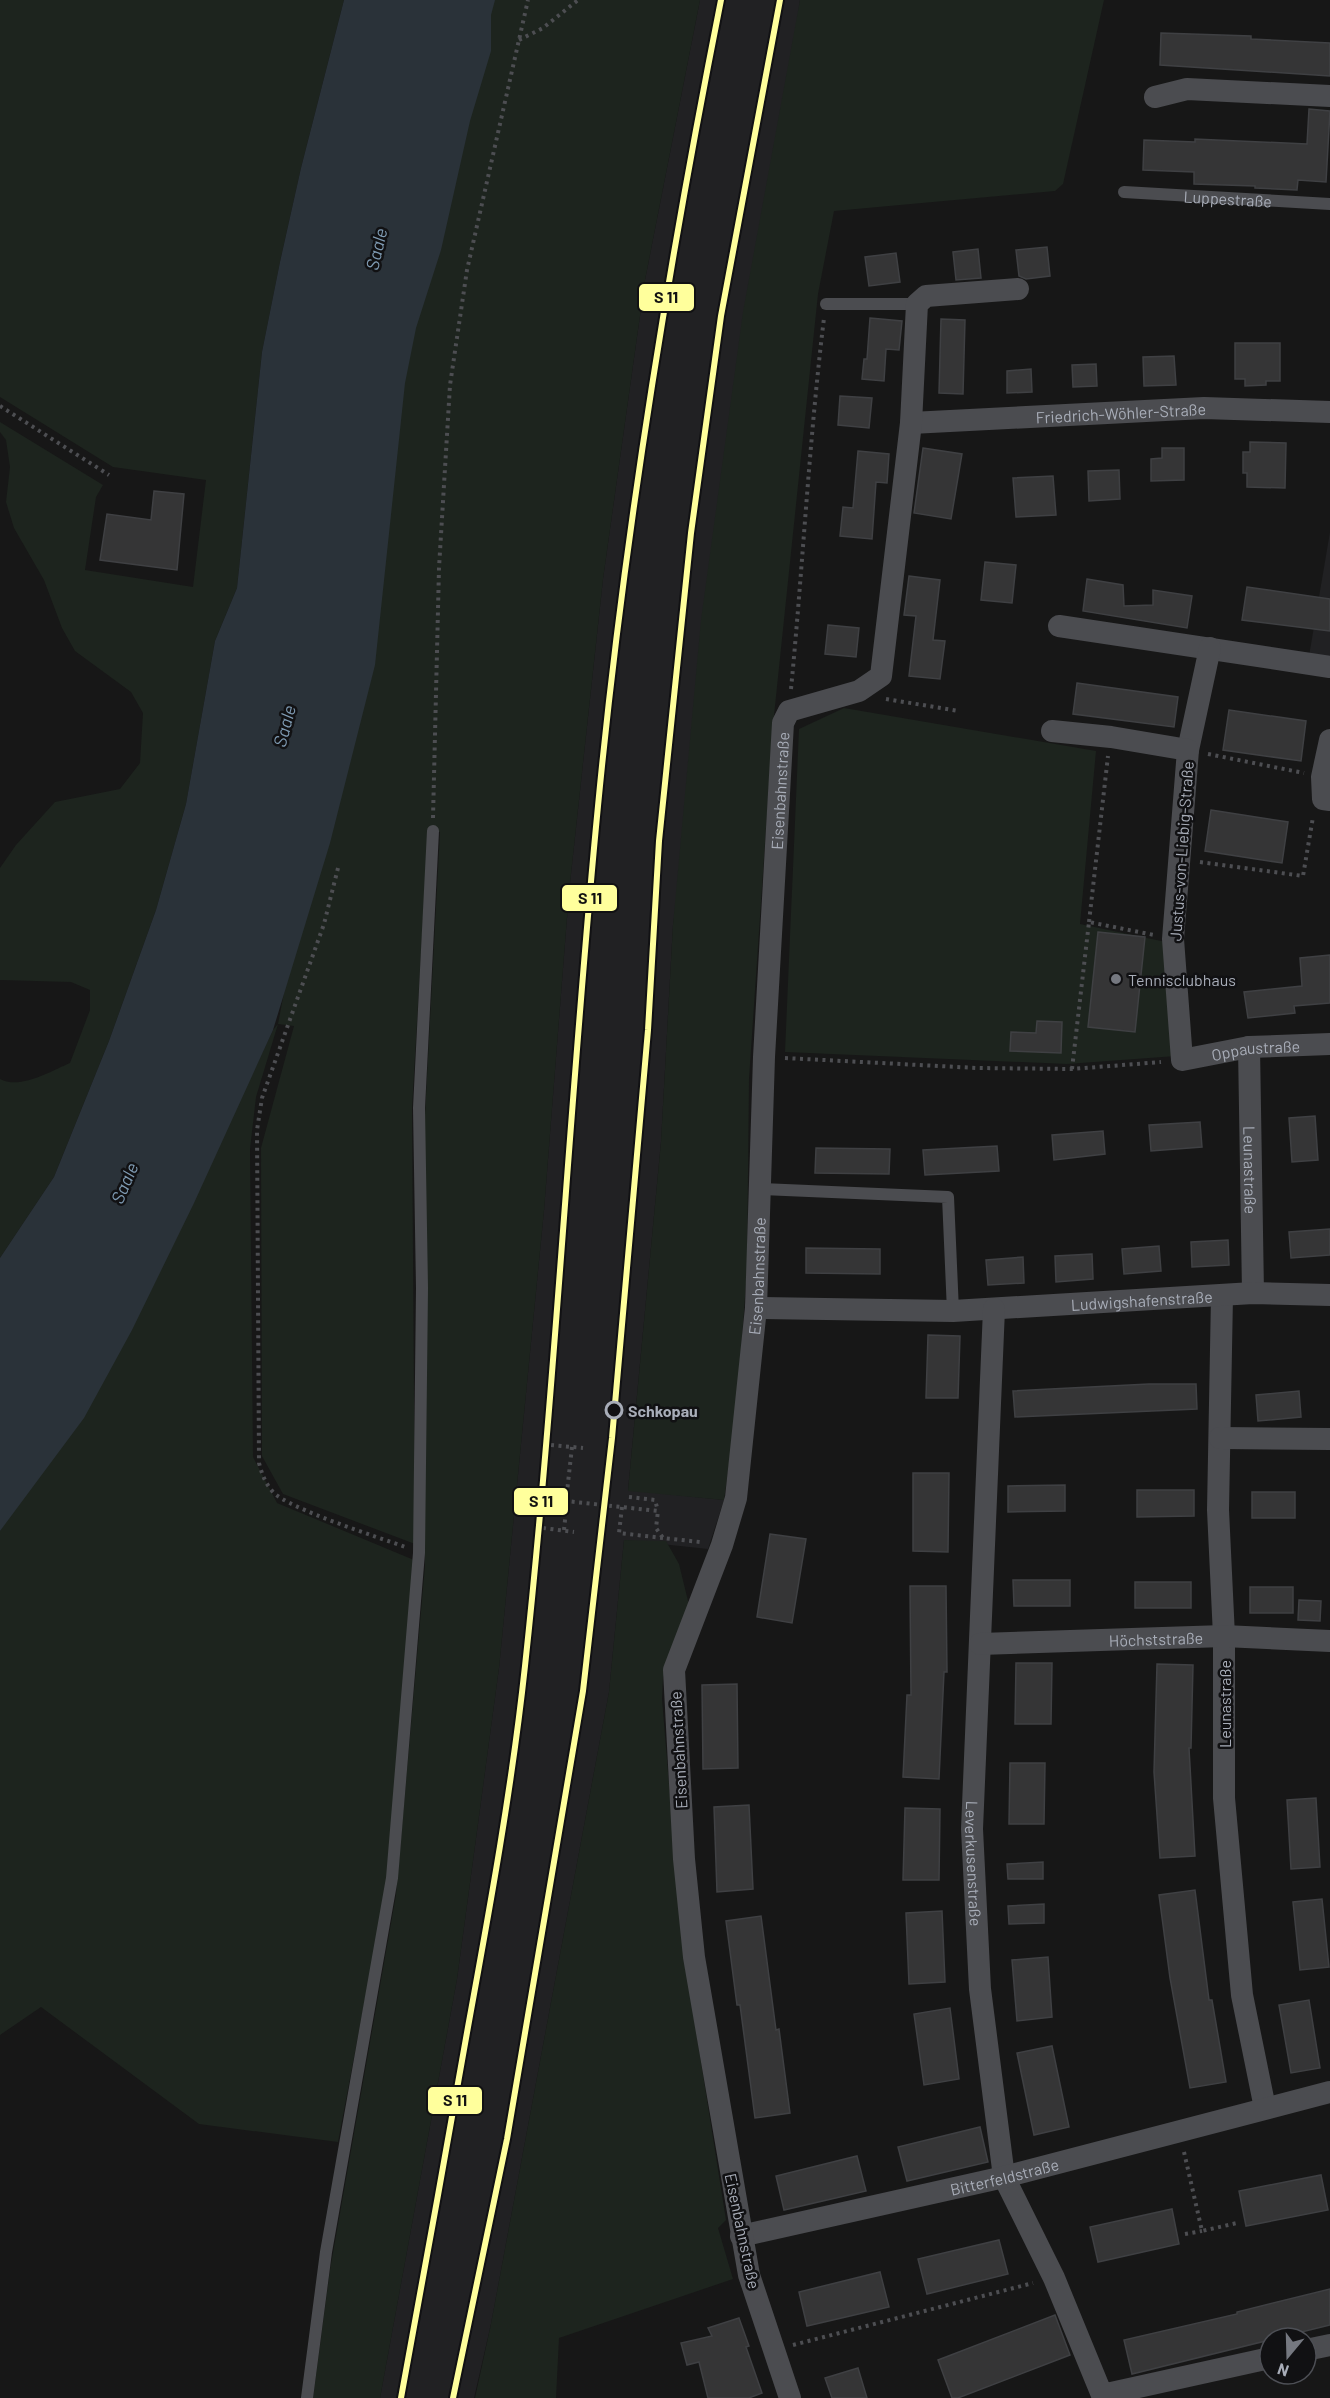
<svg xmlns="http://www.w3.org/2000/svg" width="1330" height="2398" viewBox="0 0 1330 2398" font-family="Barlow,sans-serif">
<rect width="100%" height="100%" fill="#171717"/>
<!-- built -->
<g fill="#212123">
<polygon points="700,0 800,0 673,925 661,1142 628,1490 724,1500 708,1549 624,1540 609,1692 491,2324 474,2398 380,2398 457,1979 499,1668 544,1210 569,892 603,579 645,280"/>
<polygon points="1330,532 1330,659 1309,656"/>
</g>
<!-- green -->
<g fill="#1d241e">
<path d="M0 0H344L301 168 280 262 262 352 237 588 215 641 186 804 156 910 109 1041 54 1177 0 1258V1079C20 1090 51 1071 70 1063L90 1010V990L71 982 0 980V868L16 845 55 802 120 789 140 763 143 713 131 692 75 651 62 628 44 580 14 528 6 502 10 467 6 440 0 432V422L103 485 96 497 85 570 193 587 206 480 113 467 0 397Z"/>
<polygon points="492,0 700,0 645,280 603,579 569,892 544,1210 499,1668 457,1979 380,2398 313,2398 330,2270 396,1895 425,1566 425,1115 440,832 428,831 412,1108 415,1544 283,1494 262,1456 261,1148 294,1026 278,1024 256,1097 250,1149 253,1457 277,1503 414,1560 388,1877 338,2142 199,2124 41,2007 0,2035 0,1531 238,1104 273,1030 278,1024 403,369"/>
<polygon points="800,0 1104,0 1063,184 1055,191 834,211 818,294 773,725 749,1079 747,1269 737,1408 724,1500 628,1491 661,1142 673,925 701,620 743,312"/>
<polygon points="844,708 1096,751 1080,924 1166,942 1176,1056 1067,1064 785,1052 799,729"/>
<polygon points="624,1540 666,1541 679,1564 689,1605 663,1677 662,1699 682,1942 726,2220 718,2228 733,2279 559,2338 556,2398 475,2398 491,2324 609,1692"/>
</g>
<!-- water -->
<polygon fill="#2a3239" points="344,0 495,0 491,15 491,51 470,121 441,250 416,328 405,383 375,665 330,843 273,1030 194,1203 132,1330 84,1418 0,1531 0,1258 54,1177 109,1041 156,910 186,804 215,641 237,588 262,352 280,262 301,168"/>
<!-- building -->
<g fill="#353536" stroke="#3f4043" stroke-width="1.5">
<polygon points="1161,33 1251,36 1251,39 1330,43 1330,76 1160,65"/>
<polygon points="1309,109 1330,111 1326,182 1298,180 1297,190 1255,188 1255,186 1194,184 1194,172 1143,170 1144,140 1195,142 1195,139 1307,144"/>
<polygon points="1047,247 1050,276 1026,279 1019,276 1016,250"/>
<polygon points="978,249 981,278 956,280 953,252"/>
<polygon points="896,253 900,282 869,286 865,257"/>
<polygon points="870,318 902,321 899,350 886,349 884,381 862,379 864,359 867,359"/>
<polygon points="941,319 965,320 963,394 939,393"/>
<polygon points="1235,343 1280,343 1280,381 1266,381 1266,385 1245,386 1245,379 1235,379"/>
<polygon points="1174,356 1176,385 1144,386 1143,357"/>
<polygon points="1096,364 1097,386 1073,387 1072,365"/>
<polygon points="1031,369 1032,392 1007,393 1007,371"/>
<polygon points="840,396 872,398 869,428 838,425"/>
<polygon points="1250,442 1286,443 1285,488 1247,487 1247,473 1243,473 1243,452 1250,452"/>
<polygon points="923,448 962,454 951,519 914,513"/>
<polygon points="1162,448 1184,448 1184,480 1151,481 1151,459 1162,458"/>
<polygon points="858,451 889,454 887,483 876,482 872,539 840,536 843,507 853,508"/>
<polygon points="1119,470 1120,499 1089,501 1088,471"/>
<polygon points="1053,476 1056,515 1016,517 1013,478"/>
<polygon points="154,491 184,494 177,570 100,560 107,514 151,520"/>
<polygon points="985,562 1016,565 1012,603 981,600"/>
<polygon points="909,576 940,580 933,640 945,641 940,679 909,676 916,616 904,615"/>
<polygon points="1087,579 1123,585 1124,606 1153,605 1153,590 1192,596 1187,628 1083,611"/>
<polygon points="1247,587 1330,599 1330,631 1242,620"/>
<polygon points="828,625 859,628 856,657 825,654"/>
<polygon points="1077,683 1178,697 1174,727 1073,714"/>
<polygon points="1229,710 1306,721 1301,761 1223,750"/>
<polygon points="1211,810 1288,822 1282,863 1205,851"/>
<polygon points="1098,932 1145,937 1135,1032 1088,1027"/>
<polygon points="1330,955 1330,1003 1294,1006 1295,1013 1248,1018 1244,992 1302,986 1300,958"/>
<polygon points="1037,1021 1062,1022 1061,1053 1010,1051 1011,1032 1036,1033"/>
<polygon points="1315,1116 1318,1160 1292,1162 1289,1118"/>
<polygon points="1200,1122 1202,1147 1151,1151 1149,1125"/>
<polygon points="1103,1131 1105,1154 1054,1160 1052,1135"/>
<polygon points="997,1146 999,1171 925,1175 923,1150"/>
<polygon points="816,1148 890,1149 889,1174 815,1173"/>
<polygon points="1330,1229 1330,1255 1291,1258 1289,1232"/>
<polygon points="1228,1240 1229,1265 1192,1267 1191,1242"/>
<polygon points="1159,1246 1161,1271 1124,1274 1122,1249"/>
<polygon points="806,1248 880,1249 880,1274 806,1273"/>
<polygon points="1092,1254 1093,1279 1056,1282 1055,1256"/>
<polygon points="1023,1257 1024,1283 988,1285 986,1260"/>
<polygon points="928,1335 960,1336 958,1398 926,1398"/>
<polygon points="1149,1384 1196,1384 1197,1409 1015,1417 1013,1391"/>
<polygon points="1299,1391 1301,1417 1258,1421 1256,1395"/>
<polygon points="913,1473 949,1473 948,1552 913,1551"/>
<polygon points="1065,1485 1065,1511 1008,1512 1008,1486"/>
<polygon points="1137,1490 1194,1490 1194,1516 1137,1517"/>
<rect x="1252" y="1492" width="43" height="26"/>
<polygon points="770,1534 806,1539 792,1623 757,1617"/>
<polygon points="1013,1580 1070,1580 1070,1606 1014,1606"/>
<rect x="1135" y="1582" width="56" height="26"/>
<polygon points="910,1586 946,1586 947,1672 944,1672 939,1779 903,1777 907,1695 911,1695"/>
<rect x="1250" y="1587" width="43" height="26"/>
<polygon points="1299,1600 1321,1601 1320,1621 1298,1620"/>
<polygon points="1016,1663 1052,1663 1051,1724 1015,1724"/>
<polygon points="1157,1664 1193,1665 1191,1748 1189,1748 1195,1856 1160,1858 1154,1772"/>
<polygon points="737,1684 738,1768 703,1769 702,1685"/>
<polygon points="1010,1763 1045,1763 1044,1824 1009,1824"/>
<polygon points="1316,1798 1320,1867 1291,1869 1287,1800"/>
<polygon points="749,1805 753,1889 717,1892 714,1807"/>
<polygon points="905,1808 940,1809 939,1880 903,1880"/>
<polygon points="1043,1862 1043,1879 1008,1879 1007,1864"/>
<polygon points="1195,1890 1209,2000 1212,2000 1226,2082 1190,2088 1170,1978 1159,1895"/>
<polygon points="1322,1899 1329,1967 1300,1970 1293,1902"/>
<polygon points="1044,1904 1044,1923 1009,1924 1008,1906"/>
<polygon points="942,1911 945,1982 909,1984 906,1913"/>
<polygon points="761,1916 776,2030 779,2029 790,2113 755,2118 740,2005 737,2005 726,1921"/>
<polygon points="1048,1957 1052,2017 1017,2021 1012,1960"/>
<polygon points="1309,2000 1320,2068 1291,2073 1279,2005"/>
<polygon points="950,2008 959,2079 924,2085 914,2014"/>
<polygon points="1052,2046 1069,2127 1034,2135 1017,2053"/>
<polygon points="980,2127 988,2162 907,2181 898,2147"/>
<polygon points="857,2156 866,2191 784,2210 776,2176"/>
<polygon points="1321,2175 1328,2210 1246,2226 1239,2191"/>
<polygon points="1172,2209 1179,2244 1098,2262 1090,2227"/>
<polygon points="999,2240 1008,2274 927,2294 918,2259"/>
<polygon points="880,2272 889,2307 807,2326 799,2292"/>
<polygon points="1330,2289 1330,2325 1132,2374 1124,2340 1237,2314 1237,2312"/>
<polygon points="1055,2315 1070,2355 958,2398 952,2398 938,2360"/>
<polygon points="739,2318 749,2346 746,2347 762,2393 749,2398 708,2398 699,2362 687,2365 681,2343 712,2336 708,2328"/>
<polygon points="858,2368 867,2398 832,2398 825,2378"/>
</g>
<g fill="none" stroke-linecap="round" stroke-linejoin="round">
<!-- path -->
<g stroke="#4d4e52" stroke-width="4" stroke-dasharray="3 4.5" stroke-linecap="butt">
<polyline points="519,40 543,28 578,0"/>
<polyline points="0,406 109,475"/>
<path d="M791 689C803 565 809 441 824 318"/>
<polyline points="886,699 959,711"/>
<polyline points="1208,754 1304,773"/>
<polyline points="433,818 439,568 450,385 467,270 528,0"/>
<polyline points="1200,862 1303,876 1313,817"/>
<path d="M338 868 324 924 262 1098 257 1130 259 1463C262 1474 265 1483 273 1492 289 1509 378 1537 405 1547"/>
<polyline points="1089,922 1108,756"/>
<polyline points="785,1058 977,1068 1072,1069 1161,1062"/>
<polyline points="1072,1069 1089,922 1154,935"/>
<polyline points="551,1445 583,1448"/>
<polyline points="572,1447 566,1501 658,1511 656,1528 663,1538 700,1542"/>
<polyline points="629,1497 655,1500 658,1511"/>
<polyline points="622,1507 619,1533 663,1538"/>
<polyline points="543,1528 574,1532"/>
<polyline points="564,1530 567,1501"/>
<polyline points="1184,2152 1202,2231 1237,2223"/>
<polyline points="1185,2234 1202,2231"/>
<polyline points="793,2345 1033,2283"/>
</g>
<!-- service -->
<g stroke="#4b4c50" stroke-width="12">
<path id="s1" d="M1124 192 1330 204"/>
<polyline points="826,304 917,304"/>
<polyline points="760,1189 948,1197 953,1311"/>
<polyline points="307,2398 326,2252 392,1878 419,1553 422,1288 419,1108 433,831"/>
</g>
<!-- minor -->
<g stroke="#4b4c50" stroke-width="22">
<polyline points="1155,97 1187,89 1330,96"/>
<path id="s2" d="M911 423 1204 408 1330 412"/>
<polyline points="1059,626 1330,667"/>
<path id="s3" d="M1210 648 1188 750 1173 939 1182 1060 1249 1047 1330 1044"/>
<polyline points="1052,731 1111,737 1188,750"/>
<polyline points="1330,740 1322,777 1323,799 1330,800"/>
<path id="s4" d="M1249 1047 1253 1293"/>
<polyline points="1222,1296 1218,1510 1224,1636 1224,1798 1242,1995 1265,2108"/>
<path id="s5" d="M756 1308 953 1311 1253 1293 1330 1295"/>
<path id="s6" d="M994 1309 972 1829 980 1989 1004 2177 1054 2278 1102 2395 1270 2358"/>
<polyline points="1220,1438 1330,1439"/>
<path id="s7" d="M980 1644 1224 1636 1330 1641"/>
<path id="s8" d="M741 2236 1004 2177 1330 2092"/>
<polyline points="1306,2350 1330,2345"/>
<path id="s9" d="M790 2398 749 2275 694 1957 684 1859 674 1670 722 1545 736 1498 756 1308 764 1057 783 723 789 711 859 691 881 676 911 423 917 304 926 296 1018 289"/>
</g>
<!-- rail-1 casing -->
<g stroke="#111113" stroke-width="10">
<g id="rail-1">
<path d="M401 2398C424 2274 446 2151 468 2027 490 1907 512 1787 525 1666 556 1380 570 1092 598 806 624 535 668 267 721 0"/>
<polyline points="453,2398 507,2139 583,1691 612,1438 648,1030 659,841 691,533 721,316 780,0"/>
</g>
</g>
<!-- rail-1 -->
<use href="#rail-1" stroke="#ffff9c" stroke-width="6"/>
</g>
<!-- markers -->
<circle fill="#757880" stroke="#111113" stroke-width="2" cx="1116" cy="979" r="6"/>
<circle fill="#111113" stroke="#a8adb8" stroke-width="3" cx="614" cy="1410" r="8"/>
<g text-anchor="middle" dominant-baseline="central" stroke-width="5" stroke-linejoin="round" paint-order="stroke">
<!-- street labels -->
<g font-size="16" fill="#a8adb8" stroke="#111113">
<text stroke="none"><textPath href="#s1" startOffset="104">Luppestraße</textPath></text>
<text stroke="none"><textPath href="#s2" startOffset="210">Friedrich-Wöhler-Straße</textPath></text>
<text stroke="none"><textPath href="#s9" startOffset="1632">Eisenbahnstraße</textPath></text>
<text transform="translate(1181 851) rotate(-86)">Justus-von-Liebig-Straße</text>
<text stroke="none"><textPath href="#s3" startOffset="490">Oppaustraße</textPath></text>
<text stroke="none"><textPath href="#s4" startOffset="123">Leunastraße</textPath></text>
<text stroke="none"><textPath href="#s9" startOffset="1146">Eisenbahnstraße</textPath></text>
<text stroke="none"><textPath href="#s5" startOffset="386">Ludwigshafenstraße</textPath></text>
<text stroke="none"><textPath href="#s7" startOffset="176">Höchststraße</textPath></text>
<text transform="translate(1224 1704) rotate(-90)">Leunastraße</text>
<text transform="translate(678 1750) rotate(-93)">Eisenbahnstraße</text>
<text stroke="none"><textPath href="#s6" startOffset="555">Leverkusenstraße</textPath></text>
<text stroke="none"><textPath href="#s8" startOffset="270">Bitterfeldstraße</textPath></text>
<text transform="translate(743 2231) rotate(78)">Eisenbahnstraße</text>
</g>
<!-- poi labels -->
<g font-size="16" fill="#a8adb8" stroke="#111113" text-anchor="start">
<text x="1128" y="979">Tennisclubhaus</text>
</g>
<!-- stop labels -->
<g font-size="16" font-weight="bold" fill="#a8adb8" stroke="#111113" text-anchor="start">
<text x="628" y="1410">Schkopau</text>
</g>
<!-- water labels -->
<g font-size="18" font-style="italic" fill="#7f9bb3" stroke="#111113">
<text transform="translate(376 249) rotate(-77)">Saale</text>
<text transform="translate(284 726) rotate(-75)">Saale</text>
<text transform="translate(124 1183) rotate(-67)">Saale</text>
</g>
</g>
<g stroke="#111113" stroke-width="2">
<rect x="638" y="283" width="57" height="29" rx="6" fill="#ffff9c"/>
<rect x="561" y="884" width="57" height="28" rx="6" fill="#ffff9c"/>
<rect x="513" y="1487" width="56" height="29" rx="6" fill="#ffff9c"/>
<rect x="427" y="2086" width="56" height="29" rx="6" fill="#ffff9c"/>
</g>
<g font-size="16" text-anchor="middle" font-weight="bold" fill="#111">
<text x="666" y="303">S 11</text>
<text x="590" y="904">S 11</text>
<text x="541" y="1507">S 11</text>
<text x="455" y="2106">S 11</text>
</g>
<!-- north arrow -->
<g transform="translate(1288 2356) rotate(199)"><circle r="28" fill="#111113" stroke="#4d4f55" stroke-width="1.5"/>
<path d="M0-4.5L10 22L0 15L-10 22Z" fill="#757880"/>
<text y="-9" font-size="16" font-weight="bold" text-anchor="middle" fill="#a8adb8">N</text>
</g>
</svg>
